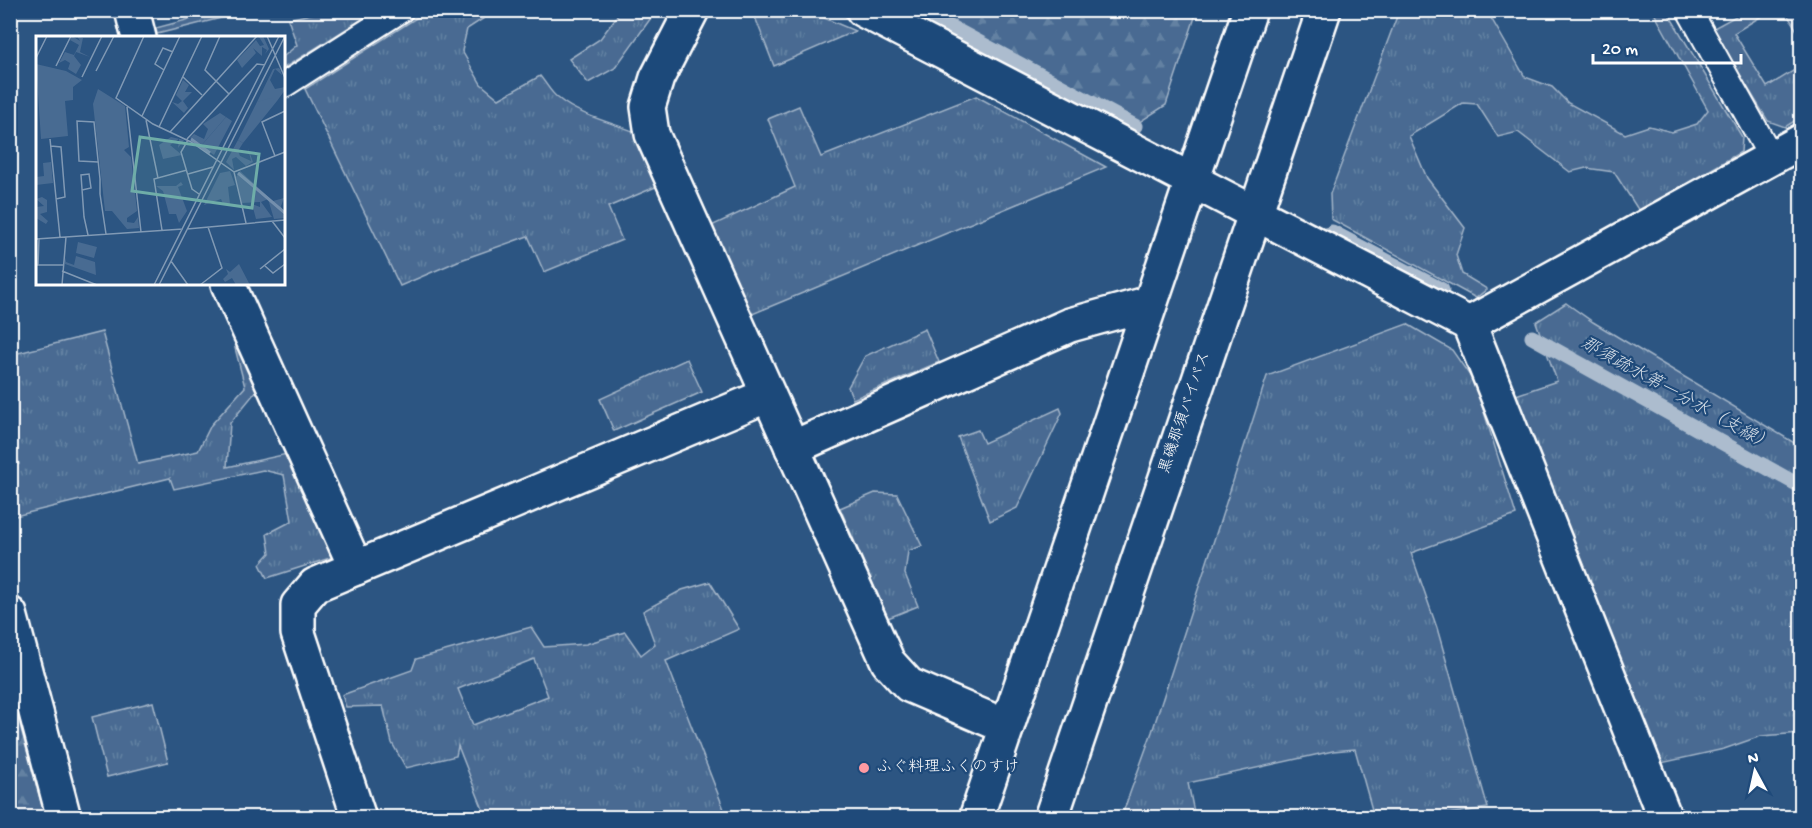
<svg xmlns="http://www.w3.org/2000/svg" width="1812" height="828" viewBox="0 0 1812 828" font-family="'Gochi Hand','Klee One',sans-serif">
<defs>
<pattern id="grass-tufts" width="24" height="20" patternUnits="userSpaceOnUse" patternTransform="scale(1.5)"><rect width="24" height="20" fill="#486b92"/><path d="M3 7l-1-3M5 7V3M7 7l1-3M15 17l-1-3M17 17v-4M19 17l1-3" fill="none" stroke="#6381a2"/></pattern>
<pattern id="forest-firs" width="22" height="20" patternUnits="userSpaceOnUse" patternTransform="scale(1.5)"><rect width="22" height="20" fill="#486b92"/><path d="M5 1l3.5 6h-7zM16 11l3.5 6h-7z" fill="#6381a2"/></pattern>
</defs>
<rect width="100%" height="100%" fill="#2c5582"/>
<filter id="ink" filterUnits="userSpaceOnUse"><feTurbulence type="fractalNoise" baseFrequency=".0167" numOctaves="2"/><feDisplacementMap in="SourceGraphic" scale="12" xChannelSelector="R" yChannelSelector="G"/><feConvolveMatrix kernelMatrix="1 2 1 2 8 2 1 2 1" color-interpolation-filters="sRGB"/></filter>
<g filter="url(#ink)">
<!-- grass -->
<g fill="url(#grass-tufts)" stroke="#a4b5c8" stroke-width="1.5" fill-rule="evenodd">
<polygon points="329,10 375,11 284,68 284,56 297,45 288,19"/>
<polygon points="188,11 188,10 249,11 157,34 156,28 190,19"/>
<path d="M427 11H495L467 29 462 51 481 84 499 99 540 76C546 83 551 93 558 98 582 118 617 123 645 136L665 183 608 207 622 240 544 272 528 236 458 261 400 286 305 89Z"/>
<polygon points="616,11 656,11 615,68 588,83 569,59 600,39 617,16"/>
<polygon points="742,11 808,11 855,31 774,66 755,17"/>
<polygon points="1399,11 1487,11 1525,77 1552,87 1568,103 1625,134 1649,126 1672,132 1697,124 1708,110 1653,11 1667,11 1742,137 1741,152 1639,211 1614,172 1586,168 1570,172 1518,132 1498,137 1477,104 1463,103 1409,136 1427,178 1465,228 1456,255 1462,274 1487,289 1476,298 1331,219 1330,194"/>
<polygon points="1745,11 1770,11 1734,33 1767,87 1801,66 1801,117 1785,127 1768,121 1712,29"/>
<polygon points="1785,11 1801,11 1801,37"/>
<polygon points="976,96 1106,167 750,315 709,227 795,187 768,119 799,106 821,157"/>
<polygon points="1566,303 1593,322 1801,447 1801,733 1761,736 1724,749 1657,764 1516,395 1557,381 1536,322"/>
<polygon points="1407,324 1452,350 1475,383 1516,515 1411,553 1437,628 1488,808 1428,817 1374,817 1355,749 1333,751 1188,783 1195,817 1121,818 1152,732 1267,376"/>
<polygon points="925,329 939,362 853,399 848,387 865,356"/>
<polygon points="102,332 138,464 198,451 211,425 245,387 235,348 240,350 258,389 230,423 227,467 287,454 333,557 267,578 260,564 270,553 267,534 292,521 284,475 263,470 174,489 170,478 11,517 11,467 19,464 13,444 11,445 10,355"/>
<polygon points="687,359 702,392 614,431 600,399"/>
<polygon points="1060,408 1062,413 1017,508 990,521 958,437 978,430 984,443"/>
<polygon points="875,493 897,494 922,546 908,551 905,574 918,606 888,618 840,508"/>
<path d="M710 582 739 629 666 661 727 817H486L458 746 456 756 406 768 392 743 383 706 346 707 342 695 412 670 416 659 531 627 544 647 586 644 625 632 641 655 655 644 643 611 682 590ZM534 659 548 696 473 725 458 689Z"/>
<polygon points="153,702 168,762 107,777 92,717"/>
</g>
<!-- forest -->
<g fill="url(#forest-firs)" stroke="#a4b5c8" stroke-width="1.5">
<polygon points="930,11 931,10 1197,11 1166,105 1138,123"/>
<polygon points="10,692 11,692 45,817 11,817"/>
</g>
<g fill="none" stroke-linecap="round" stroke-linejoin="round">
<!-- stream -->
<g stroke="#acbcce" stroke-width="15">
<polyline points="919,10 1135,126"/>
<polyline points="1332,232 1442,290"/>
<polyline points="1532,337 1802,487"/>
</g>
<!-- lane casing -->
<g stroke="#fff" stroke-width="28">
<g id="lane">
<polyline points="1689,10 1771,157"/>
<polyline points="284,85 401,10"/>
</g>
</g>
<!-- street casing -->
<g stroke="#fff" stroke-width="38">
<g id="street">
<polyline points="132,10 139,38"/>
<polyline points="692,10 657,78 648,107 652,134 888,662 909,685 1007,727"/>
<polyline points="863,10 1469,324 1665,818"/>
<polyline points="228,284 356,568"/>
<polyline points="1469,324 1802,141"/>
<polyline points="792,448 1070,325 1150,303"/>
<polyline points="10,614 64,818"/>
<polyline points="359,818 298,633 298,605 315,585 768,395"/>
</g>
</g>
<!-- primary casing -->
<g stroke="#fff" stroke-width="38">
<g id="primary">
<polyline points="976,818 1250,10"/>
<polyline points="1051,818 1324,10"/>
</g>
</g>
<!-- lane -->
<use href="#lane" stroke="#1f4a7a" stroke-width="24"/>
<!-- street -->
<use href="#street" stroke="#1f4a7a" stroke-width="33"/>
<!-- primary -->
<use href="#primary" stroke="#1f4a7a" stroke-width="33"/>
</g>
</g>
<!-- markers -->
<circle fill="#ff9aa2" stroke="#1f4a7a" stroke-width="2" cx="864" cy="768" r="6"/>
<g text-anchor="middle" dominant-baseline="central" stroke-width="4.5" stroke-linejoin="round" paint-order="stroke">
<!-- street labels -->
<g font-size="16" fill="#fff" stroke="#1f4a7a">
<text transform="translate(1186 413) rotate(-71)">黒磯那須バイパス</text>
</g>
<!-- poi labels -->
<g font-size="16" fill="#fff" stroke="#1f4a7a" text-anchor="start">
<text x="876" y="768">ふぐ料理ふくのすけ</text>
</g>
<!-- water labels -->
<g font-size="18" font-style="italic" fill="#d5dde6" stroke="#1f4a7a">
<text transform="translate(1676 395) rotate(29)">那須疏水第一分水（支線）</text>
</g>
</g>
<!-- overview -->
<g transform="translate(36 36)">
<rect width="249" height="249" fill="#2c5582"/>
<path d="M36 0 44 5 41 0 47 2 44 16 54 21 40 16 38 20 45 29 40 38 32 33 34 27 29 24 23 27 29 16 38 19 43 9 34 4ZM227 0 233 13 229 18 231 14 226 11V20L217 12 220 17 206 32 201 24 220 4 224 10 228 9 223 1ZM243 32 244 33 246 39 239 33 234 44 239 53 249 51V54L241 65 221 66 237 33ZM147 44 153 49 149 56H156L147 65 152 72 148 77 136 66 142 68 146 65 140 59ZM184 77 190 81 165 110 154 102 158 98 168 103 172 93 167 88ZM135 101 148 104 142 112 143 103 134 109 146 119 127 123 123 109ZM202 104 207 107 202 115 204 120 215 125 212 112 217 126 210 130 200 121 196 123 198 134 190 126ZM15 126 17 147 0 149V141L8 140 7 127ZM194 135 199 149 192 151 194 168H187L185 163 168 169 184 137ZM204 135 237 165 248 162 245 170 249 182 238 183 232 163 225 166 236 181 220 183 216 168 224 171V166L206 167 200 141ZM145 146 147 149 142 151 151 175 143 187 140 178H133L127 155 120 150H140ZM6 161 11 164V176L4 178 12 185 10 188 0 182V171L8 170 0 163ZM42 206 61 211 58 222 40 217ZM40 220 59 226 60 239 29 228V221L30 226 38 229ZM203 228 214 249H200L196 242 189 246 187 243 192 238 190 233 194 236Z" fill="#486b92"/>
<path d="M0 28 30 35 46 44 37 51V64L29 65 32 100 5 103ZM62 53 89 70 93 111 88 114 95 121 101 175 91 182V186L98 187 102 181 103 192 91 193 76 175H69L57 68ZM235 62 241 65 207 107 202 104 221 66ZM190 81 196 85 178 119 165 110Z" fill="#486b92"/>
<path fill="none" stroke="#748fad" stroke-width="3" d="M155 103 174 117M202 137 249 177"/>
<path fill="none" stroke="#8099b4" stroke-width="1.5" d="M108 0 80 62 117 88 155 106 198 136 210 187M184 0 169 34 193 58M231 0 249 42M0 22 11 0M20 30 35 0M128 34 119 28 127 12 137 16M60 35 78 0M46 41 66 0M147 41 166 59M91 71 105 196M106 80 144 0M110 84 122 142M123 91 166 0M134 96 221 0M14 103 24 201M151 103 221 28 229 29M152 104 145 116 156 153 163 158M15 110 25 111 29 161 20 163M239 120 226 86 249 75M62 126 43 125 41 85 58 86 64 143V158L70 198M198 136 249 116M152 138 177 131M46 154 55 152 53 138 45 139 48 181 52 199M236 185 249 202M151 193 249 184M126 194 118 143 151 134M0 203 147 193M135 225 152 249M0 229H27M2 229 3 203M229 230 237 237 249 228M224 233 249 213M26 235 61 249M26 249 30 201M118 249 243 0M123 249 249 0M164 249 186 232 172 191"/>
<path fill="#6fada8" fill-opacity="0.15" stroke="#6fada8" stroke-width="3" d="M104 101 223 118 216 172 96 155Z"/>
<rect width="249" height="249" fill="none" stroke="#fff" stroke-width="3"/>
</g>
<!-- margin -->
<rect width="1812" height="828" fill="none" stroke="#1f4a7a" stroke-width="36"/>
<rect x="18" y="18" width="1776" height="792" fill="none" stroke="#fff" stroke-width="2" filter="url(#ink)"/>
<!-- north arrow -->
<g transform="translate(1755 771) rotate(352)" stroke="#1f4a7a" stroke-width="4.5" paint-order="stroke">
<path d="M0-4.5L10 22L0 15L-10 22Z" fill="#ffffff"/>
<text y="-9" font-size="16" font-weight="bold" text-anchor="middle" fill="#ffffff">N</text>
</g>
<!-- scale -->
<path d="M1593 54v9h148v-9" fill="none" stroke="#ffffff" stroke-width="3"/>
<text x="1602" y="54" font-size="18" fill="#ffffff" stroke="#1f4a7a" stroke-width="4.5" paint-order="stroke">20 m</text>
</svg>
